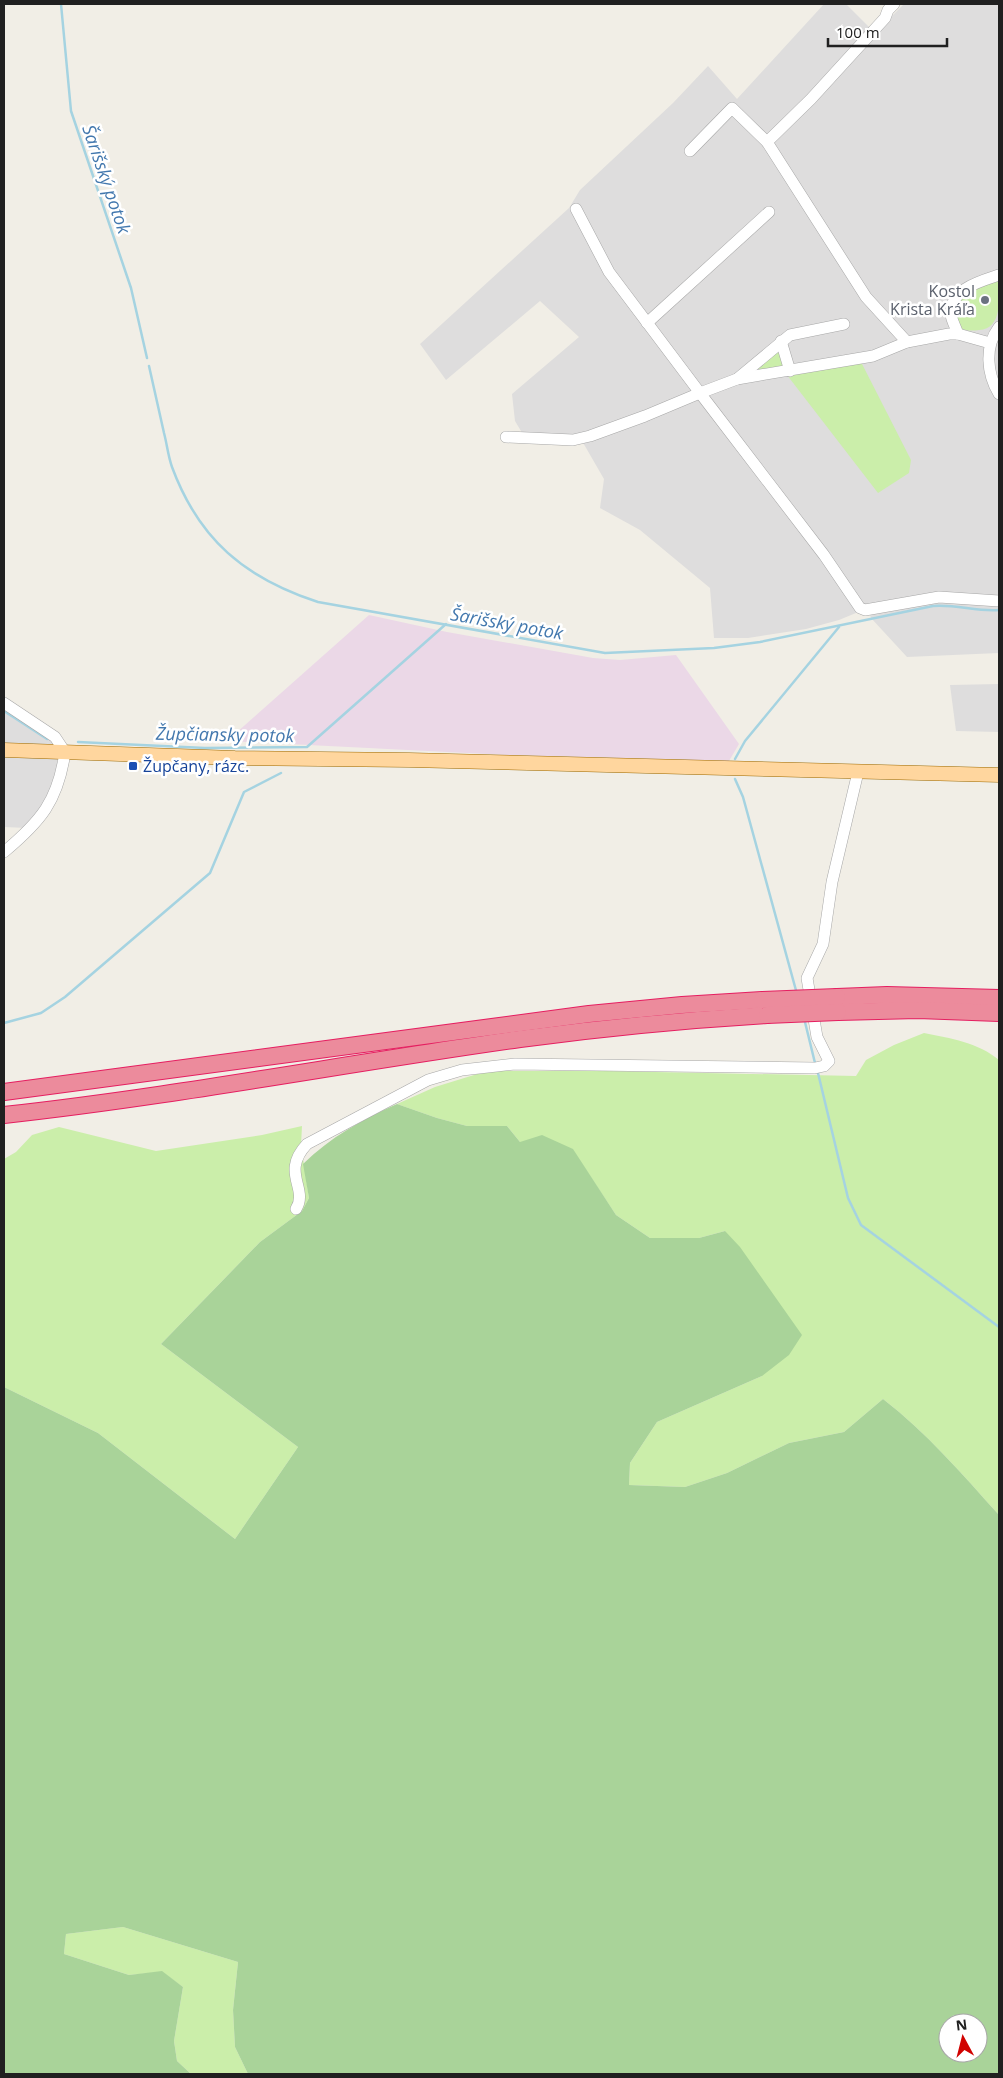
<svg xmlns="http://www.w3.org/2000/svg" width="1003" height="2078" viewBox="0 0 1003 2078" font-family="'Open Sans',sans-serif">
<rect width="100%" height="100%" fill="#f1eee6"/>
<!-- residential -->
<g fill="#dedddd">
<polygon points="824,4 846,4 875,33 904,4 999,4 999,653 907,657 871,618 868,608 839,620 806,629 748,638 714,638 710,588 640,530 600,508 604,479 578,434 524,436 515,421 512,394 579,337 540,301 446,380 420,344 569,208 580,190 673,103 708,66 737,99"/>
<polygon points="999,684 999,732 956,731 950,685"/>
<polygon points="4,698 57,746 58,779 27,828 4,827"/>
</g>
<!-- industrial -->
<polygon fill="#ebd8e7" points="369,615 447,632 593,658 620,660 676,655 739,744 729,761 507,755 227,741"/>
<!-- grass -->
<g fill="#cbeeaa">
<path d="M999 279C999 297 1003 329 979 330 973 331 965 331 960 328L961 326C950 315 957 299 969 291 976 285 990 282 999 279Z"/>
<polygon points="778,352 781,354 783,367 753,370"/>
<polygon points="859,358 911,460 909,473 878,493 787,375"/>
<path d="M924 1033C950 1038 979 1043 999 1060V1515C962 1474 927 1433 883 1399L844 1432 789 1443 727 1473 685 1487 629 1485 630 1463 657 1422 762 1376 725 1231 699 1238H650L616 1215 572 1149 520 1142 507 1126H467L437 1118 397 1104 435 1087 487 1071H607L856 1076 866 1060 894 1045Z"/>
<polygon points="302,1126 301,1145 309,1198 302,1211 260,1242 161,1344 298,1447 235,1539 98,1433 4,1387 4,1159 16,1152 32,1135 59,1127 156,1151 262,1135"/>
<polygon points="123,1927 238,1962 233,2010 235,2047 248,2074 191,2074 177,2061 174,2041 183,1987 162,1972 129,1975 64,1954 66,1934"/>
</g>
<!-- forest -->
<path fill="#a9d399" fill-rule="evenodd" d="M397 1104 437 1118 467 1126H507L520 1142 542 1135 573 1149 616 1215 650 1238H699L725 1231 740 1247 802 1335 789 1355 762 1376 657 1422 630 1463 629 1485 685 1487 727 1473 789 1443 844 1432 883 1399C927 1433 962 1474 999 1515V2074H248L235 2047 233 2010 238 1962 123 1927 66 1934 64 1954 129 1975 162 1971 183 1987 174 2041 177 2061 191 2074H4V1387L98 1433 235 1539 298 1447 161 1344 260 1242 302 1211 309 1198 303 1164C331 1137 361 1120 397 1104ZM948 2023H978V2053H948Z"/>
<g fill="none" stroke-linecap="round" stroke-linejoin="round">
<!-- stream -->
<g stroke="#a5d3e1" stroke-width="2.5">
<polyline points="61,4 71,111 131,288 147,358"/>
<path d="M149 366C154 388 159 411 164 433 167 444 168 456 172 467 199 540 245 578 318 602L605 653 714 648 760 642 933 606C956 604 977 612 999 610"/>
<polyline points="4,711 47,739"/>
<polyline points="78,742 205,748 307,747 446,624"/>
<polyline points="735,759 745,741 839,627"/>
<polyline points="735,779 743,797 797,994"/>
<polyline points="804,1018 815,1063"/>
<polyline points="4,1023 41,1013 65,997 210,873 244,792 281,773"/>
<polyline points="818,1073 848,1198 861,1225 999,1327"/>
</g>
<!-- minor casing -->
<g stroke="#a7a7a7" stroke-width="12">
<g id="minor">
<polyline points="767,142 811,99 885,18 888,10 894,4"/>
<polyline points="690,151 732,108 767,142 866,297 907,342"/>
<polyline points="647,323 769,212"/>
<path d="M999 327C984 347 987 374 999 394"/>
<path d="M958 334C956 328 952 321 951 315 949 289 981 281 999 275"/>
<polyline points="781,341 790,371"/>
<polyline points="990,343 958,334 949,334 907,342 873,356 737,379 700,393 824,555 860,608 865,610 939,597 999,601"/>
<polyline points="737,379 790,335 844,324"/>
<polyline points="506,437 573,440 590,436 645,416 700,393 609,272 576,209"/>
<path d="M4 703 55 737 65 752C58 801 41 821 4 852"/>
<path d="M296 1209C309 1188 280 1173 307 1144L428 1080 462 1070 515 1064 815 1068 824 1066 829 1061 817 1037 807 978 823 944 832 882 858 772"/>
</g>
</g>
<!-- major casing -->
<g stroke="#9d6a00" stroke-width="15">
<polyline id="major" points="4,750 235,758 409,760 999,775"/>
</g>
<!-- highway casing -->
<g stroke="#e51e60" stroke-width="18">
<g id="highway">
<polyline points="837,997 887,995 999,998"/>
<polyline points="838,1012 918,1010 999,1013"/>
<polyline points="4,1092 589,1014 682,1005 762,1000"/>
<path d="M4 1115C177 1096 348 1063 520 1039 602 1028 684 1020 767 1015"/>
</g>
</g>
<!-- minor -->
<use href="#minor" stroke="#fff" stroke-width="11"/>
<!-- major -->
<use href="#major" stroke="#ffd69e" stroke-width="14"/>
<!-- highway -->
<use href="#highway" stroke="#ec8b9c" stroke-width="16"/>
<!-- highway-bridge casing -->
<g stroke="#e51e60" stroke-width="18" stroke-linecap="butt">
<g id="highway-bridge">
<polyline points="762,1000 837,997"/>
<polyline points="767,1015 838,1012"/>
</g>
</g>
<!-- highway-bridge -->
<use href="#highway-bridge" stroke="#ec8b9c" stroke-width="16"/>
</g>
<!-- markers -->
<circle fill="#6b7280" stroke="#fff" stroke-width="2" cx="985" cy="300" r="5"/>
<rect fill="#1a4fb4" stroke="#fff" stroke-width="2" x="128" y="761" width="10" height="10" rx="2.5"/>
<g text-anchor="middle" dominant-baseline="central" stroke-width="5" stroke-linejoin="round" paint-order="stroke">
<!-- worship labels -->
<g font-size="16" fill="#5b616d" stroke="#fff" text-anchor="end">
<text x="975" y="291">Kostol<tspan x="975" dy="18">Krista Kráľa</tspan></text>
</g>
<!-- transit labels -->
<g font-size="16" fill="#164399" stroke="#fff" text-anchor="start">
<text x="143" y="766">Župčany, rázc.</text>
</g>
<!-- water labels -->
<g font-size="18" font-style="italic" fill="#4378ae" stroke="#fff">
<text transform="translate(107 179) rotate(71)">Šarišský potok</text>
<text transform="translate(507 623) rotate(10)">Šarišský potok</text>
<text transform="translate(225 734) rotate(1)">Župčiansky potok</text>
</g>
</g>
<!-- border -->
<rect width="1003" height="2078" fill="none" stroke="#202020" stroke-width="10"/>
<!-- north arrow -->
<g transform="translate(963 2038) rotate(353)"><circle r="24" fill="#ffffff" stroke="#a6a6a6"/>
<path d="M0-4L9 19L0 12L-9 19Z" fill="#d10200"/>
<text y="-8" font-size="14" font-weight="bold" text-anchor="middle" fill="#202020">N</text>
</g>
<!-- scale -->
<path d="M828 38v8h119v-8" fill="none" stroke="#202020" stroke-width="2.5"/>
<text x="836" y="38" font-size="15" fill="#202020" stroke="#ffffff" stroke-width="4" paint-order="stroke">100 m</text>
</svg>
